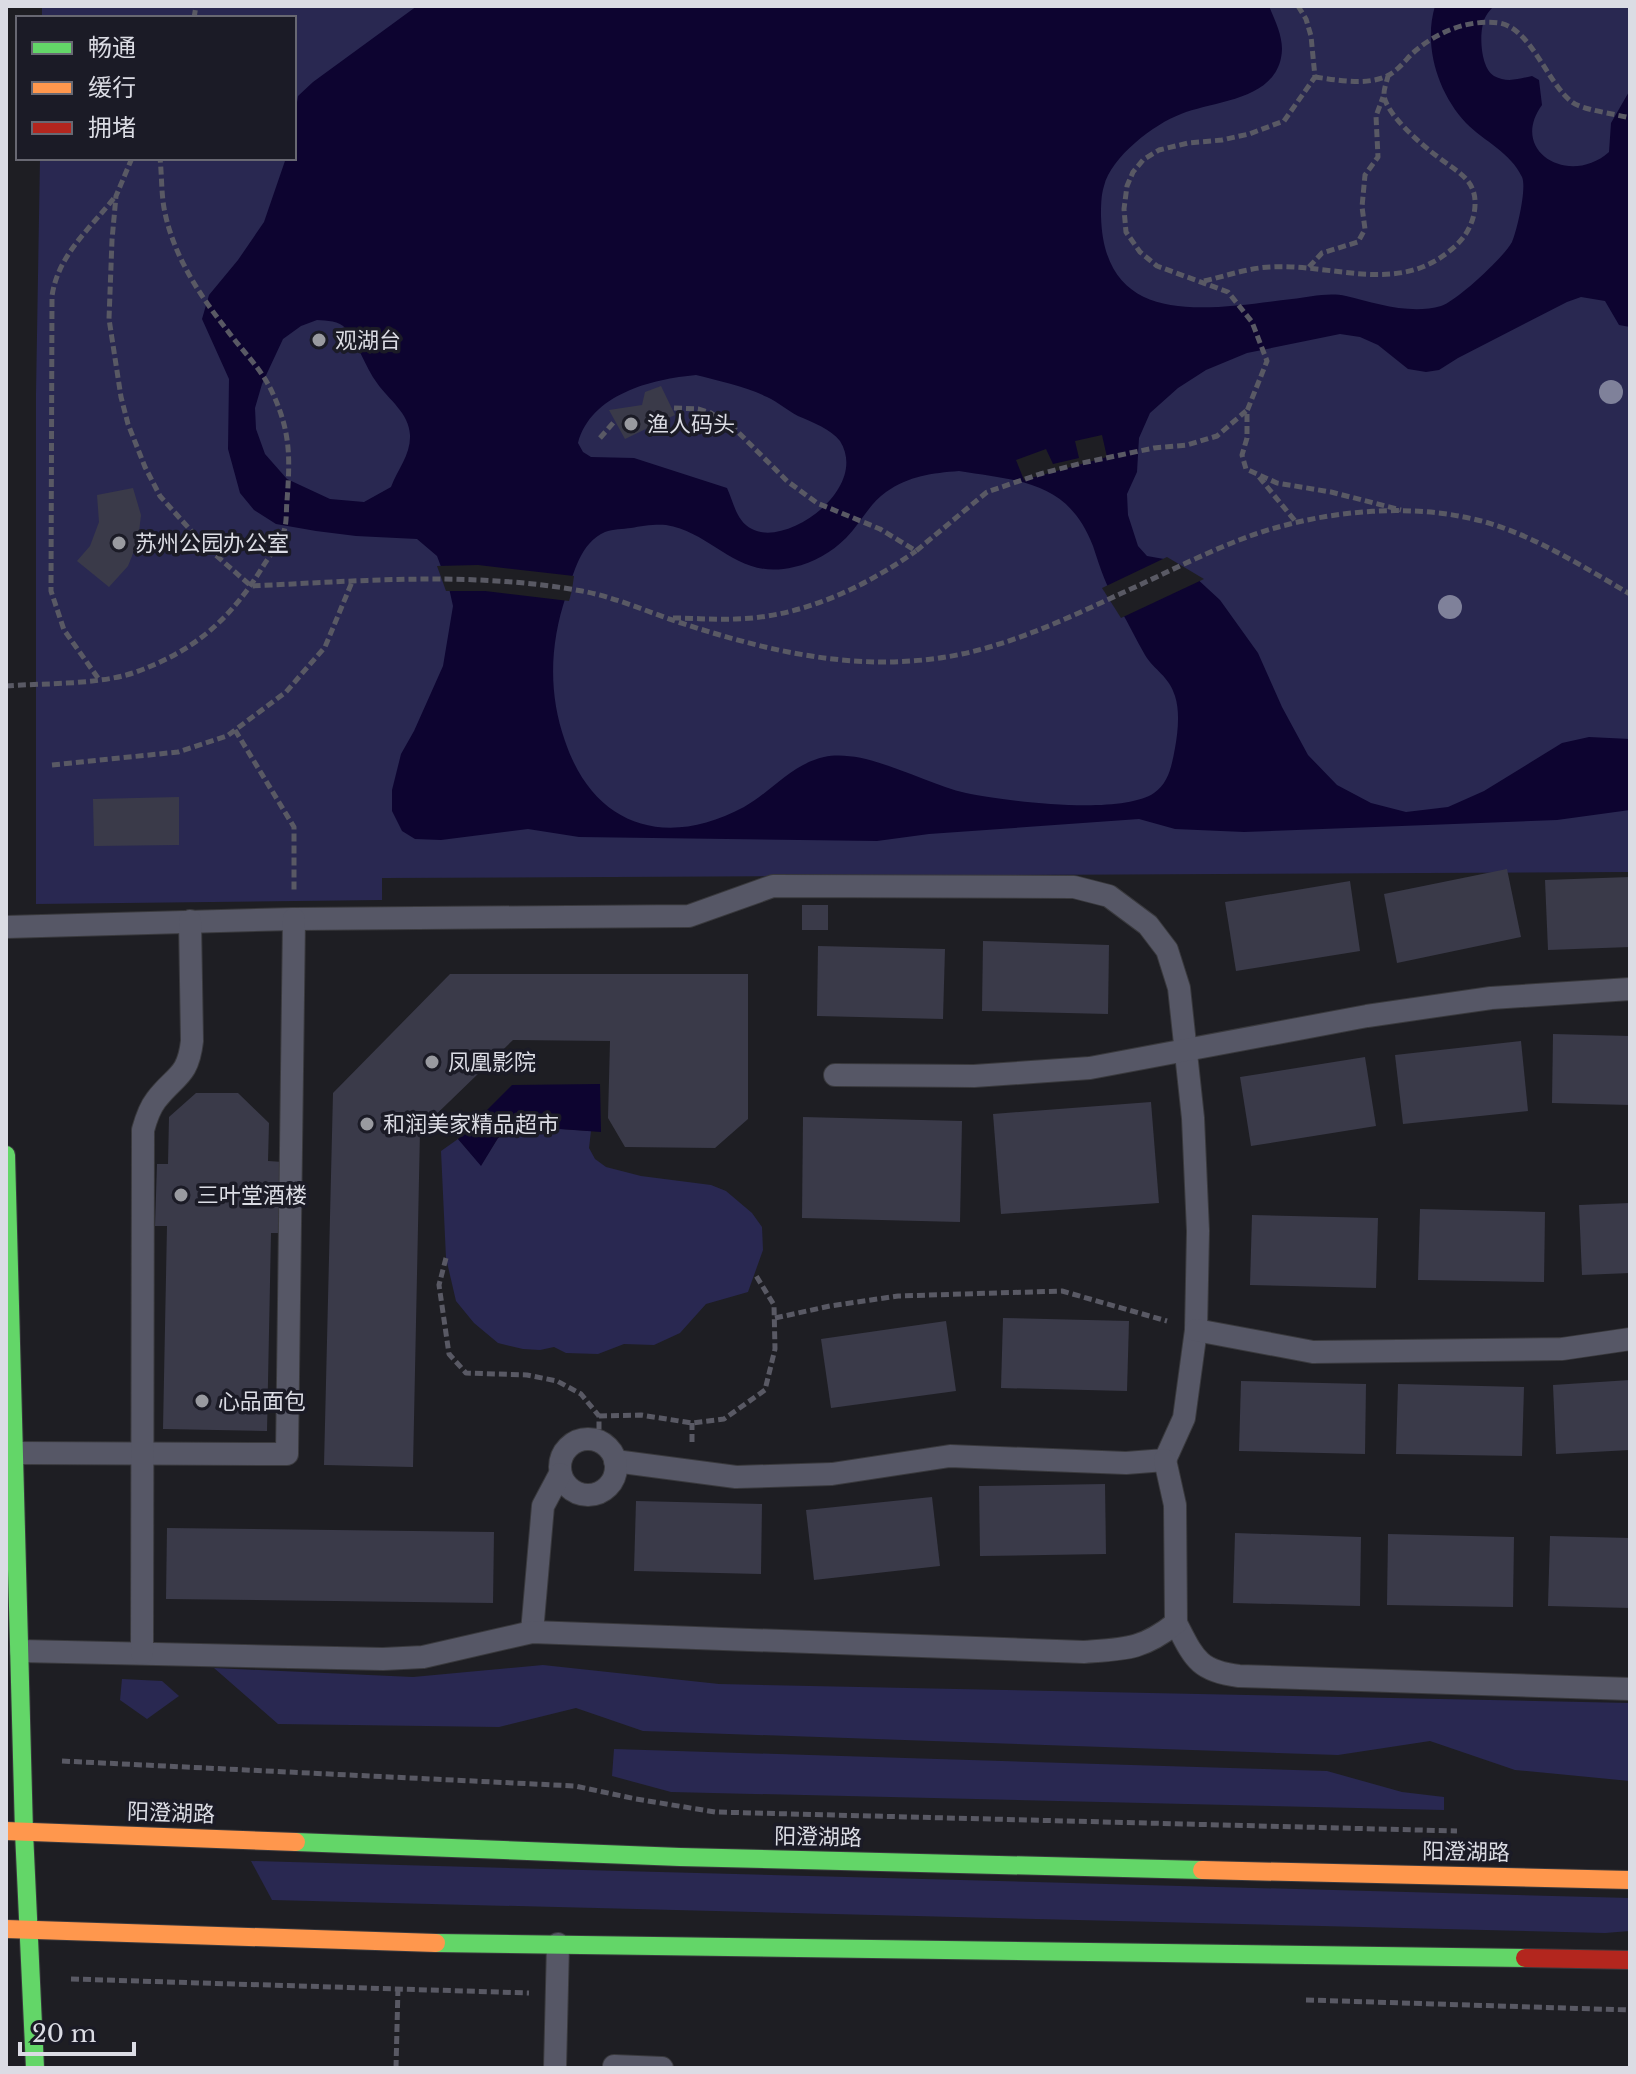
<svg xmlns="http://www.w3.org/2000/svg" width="1636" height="2074" viewBox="0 0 1636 2074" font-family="'Libre Baskerville','Noto Sans SC',serif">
<rect width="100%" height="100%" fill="#1e1e23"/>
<!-- green -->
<g fill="#292851">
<polygon points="42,6 1630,6 1630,872 382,878 382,900 36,904 36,394 40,158 294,158 294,18 42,18"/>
<polygon points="518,1126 591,1131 589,1148 595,1159 606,1167 641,1176 711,1185 726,1191 752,1213 762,1227 763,1250 748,1292 706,1304 680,1333 654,1345 624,1344 598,1354 566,1353 554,1347 540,1350 523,1349 498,1343 474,1323 456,1301 446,1258 441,1151 458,1139 481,1165 498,1138"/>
<polygon points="543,1665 719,1684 1630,1703 1630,1781 1515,1770 1430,1741 1338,1755 643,1731 576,1708 499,1727 278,1724 214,1668 413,1677"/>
<polygon points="122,1679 162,1681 179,1696 147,1719 120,1700"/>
<polygon points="614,1749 1327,1771 1402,1792 1444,1797 1444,1810 671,1792 612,1776"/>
<polygon points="251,1861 1630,1898 1630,1931 1605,1933 272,1900"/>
</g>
<!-- water -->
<g fill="#0d0430" fill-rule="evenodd">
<path d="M417 6H1269C1276 23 1285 40 1281 58 1272 101 1213 101 1181 114 1154 124 1111 157 1104 186 1101 195 1101 207 1101 216 1104 332 1211 308 1292 299 1309 297 1329 292 1346 296 1375 303 1410 315 1441 306 1457 301 1504 257 1512 242 1517 231 1527 188 1522 177 1510 152 1485 142 1466 123 1438 93 1423 46 1435 6H1494C1491 9 1488 12 1486 16 1478 29 1480 68 1494 76 1507 83 1518 79 1532 76L1539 80 1542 105C1508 152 1570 187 1609 152L1611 123 1630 90V327L1619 325 1605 301 1581 297 1567 302 1458 358 1439 370 1426 372 1408 369 1378 345 1360 337 1340 334 1247 353 1206 370 1178 388 1150 413 1139 438 1137 472 1127 494 1128 515 1138 546 1147 556 1164 559 1194 576 1220 600 1258 653 1282 707 1308 755 1337 785 1371 803 1406 812 1448 807 1484 791 1562 743 1589 737 1630 739V810L1557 820 1244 832 1175 829 1139 819 929 834 877 841 579 837 528 829 441 840 415 839 402 831 392 811V790L401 754 414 731 443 666 453 606 449 588 437 556 417 539 356 536 316 531 276 524 254 510 240 493 228 449 229 379 202 319 209 295 238 260 264 222 286 158H294V121L298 96 313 82ZM317 320C327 321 339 320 346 329 359 345 365 367 377 383 389 400 409 413 410 435 411 454 398 469 391 487L364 502 330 499 287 479 265 454 256 429 255 408 262 384 283 339 301 326ZM696 375C719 381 745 386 767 397 778 402 787 410 798 416 812 422 831 429 840 441 870 489 786 548 752 529 736 521 734 503 727 488L634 458 591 457 583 452 578 443C591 394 652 379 696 375ZM959 471C1020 481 1068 481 1093 546 1101 570 1106 587 1120 609 1129 624 1136 640 1145 655 1154 670 1169 676 1175 696 1180 711 1178 732 1175 748 1172 764 1169 783 1154 793 1120 816 1006 801 966 793 924 784 867 748 824 757 792 764 771 792 744 807 666 849 594 827 565 741 548 693 550 644 566 596 574 573 580 543 605 532 613 529 623 529 631 528 641 526 655 524 666 525 715 533 736 581 794 567 813 563 832 552 846 538 860 524 869 504 886 492 909 476 932 473 959 471Z"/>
<polygon points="600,1084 601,1132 518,1126 498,1138 481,1166 458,1139 512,1085"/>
</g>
<!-- pier -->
<g fill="#1e1e23">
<polygon points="1102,435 1107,457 1024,480 1016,460 1046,449 1053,464 1079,458 1075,441"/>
<polygon points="1167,557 1204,579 1121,618 1102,588"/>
<polygon points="478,565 574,576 572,590 569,601 485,591 446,591 437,566"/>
</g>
<!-- building -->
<g fill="#3a3a49">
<polygon points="661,386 675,415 625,439 609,410 642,405 645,392"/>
<polygon points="133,488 141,515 138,541 128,566 109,587 77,561 90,546 99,522 97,495"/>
<polygon points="179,797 179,845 94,846 93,799"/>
<polygon points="1507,869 1521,937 1397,963 1384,894"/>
<polygon points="1630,877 1630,947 1548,950 1545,880"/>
<polygon points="1350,881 1360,951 1236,971 1225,902"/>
<rect x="802" y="905" width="26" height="25"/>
<polygon points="983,941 1109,945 1108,1014 982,1011"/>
<polygon points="818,946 945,949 943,1019 817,1016"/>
<polygon points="450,974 748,974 748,1119 715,1148 625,1147 608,1118 610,1041 513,1040 420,1130 413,1467 324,1465 333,1093"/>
<polygon points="1553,1034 1630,1036 1630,1105 1552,1103"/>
<polygon points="1521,1041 1528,1111 1403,1124 1395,1055"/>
<polygon points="1365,1057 1376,1126 1251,1146 1240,1077"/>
<polygon points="196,1093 238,1093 269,1123 268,1161 283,1162 282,1233 271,1233 267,1431 163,1429 167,1226 155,1226 157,1164 168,1164 169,1117"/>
<polygon points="1151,1102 1159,1203 1001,1214 993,1114"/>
<polygon points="803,1117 962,1121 960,1222 802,1218"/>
<polygon points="1630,1203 1630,1273 1582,1275 1579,1205"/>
<polygon points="1420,1209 1545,1212 1544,1282 1418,1280"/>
<polygon points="1252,1215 1378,1218 1376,1288 1250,1285"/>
<polygon points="1003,1318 1129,1321 1127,1391 1001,1388"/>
<polygon points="946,1321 956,1391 831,1408 821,1339"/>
<polygon points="1630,1380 1630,1450 1556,1454 1553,1385"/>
<polygon points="1241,1381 1366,1384 1365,1454 1239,1451"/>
<polygon points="1398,1384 1524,1387 1522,1456 1396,1454"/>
<polygon points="1105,1484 1106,1554 980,1556 979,1486"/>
<polygon points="932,1497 940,1566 814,1580 806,1510"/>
<polygon points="636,1501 762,1504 761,1574 634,1571"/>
<polygon points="167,1528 494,1532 493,1603 166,1599"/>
<polygon points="1235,1533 1361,1537 1360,1606 1233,1603"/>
<polygon points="1388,1534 1514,1537 1513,1607 1387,1605"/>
<polygon points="1550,1536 1630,1538 1630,1608 1548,1606"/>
</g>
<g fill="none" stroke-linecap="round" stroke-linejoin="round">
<!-- lane casing -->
<g stroke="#39393d" stroke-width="24">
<g id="lane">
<polyline points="6,927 294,919 689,916 773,886 1074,887 1109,896 1148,925 1167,950 1179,988 1193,1118 1198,1231 1196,1330 1184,1418 1165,1460 1126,1463 950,1456 832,1474 736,1477 615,1461"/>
<polyline points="835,1075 974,1076 1090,1068 1367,1016 1491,998 1630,989"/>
<polyline points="1196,1330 1313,1352 1562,1349 1630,1339"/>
<circle cx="588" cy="1467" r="28"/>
<polyline points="15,1453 287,1454 294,919"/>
<path d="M1176 1623C1194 1658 1198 1671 1239 1676L1630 1689"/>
<polyline points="532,1632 543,1506 560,1474"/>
<path d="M21 1651 383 1659 423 1657 532 1632 1084 1652C1125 1649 1142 1650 1176 1623L1175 1505 1165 1460"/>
<path d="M142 1653 143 1130C146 1119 149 1109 156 1100 175 1075 188 1077 192 1041L190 921"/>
<polyline points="555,2068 558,1944"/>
<polyline points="614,2068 614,2066 662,2068"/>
</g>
</g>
<!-- fast casing -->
<g stroke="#39393d" stroke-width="20">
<g id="fast">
<polyline points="6,1155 24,1832 35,2068"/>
<polyline points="296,1842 680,1857 1202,1870"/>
<polyline points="436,1943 1525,1958"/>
</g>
</g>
<!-- slow casing -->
<g stroke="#39393d" stroke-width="20">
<g id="slow">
<polyline points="6,1831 296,1842"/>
<polyline points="1202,1870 1630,1880"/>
<polyline points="6,1929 436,1943"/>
</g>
</g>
<!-- jam casing -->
<g stroke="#39393d" stroke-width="20">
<polyline id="jam" points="1525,1958 1630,1960"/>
</g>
<!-- path -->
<g stroke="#595964" stroke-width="5" stroke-dasharray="8 4" stroke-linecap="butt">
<polyline points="1298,6 1306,19 1311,36 1315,77 1284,121 1249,134 1222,140 1188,143 1159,150 1143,160 1133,172 1127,186 1124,209 1126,232 1140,252 1157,266 1228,292 1252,322 1267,361 1247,411 1247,438 1242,455 1246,469 1277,483 1331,492 1401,510"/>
<polyline points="194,18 196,6"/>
<path d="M1315 77C1337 80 1365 86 1387 76 1398 71 1406 59 1414 52 1437 32 1468 19 1499 23 1531 28 1547 83 1572 102 1582 110 1616 114 1630 118"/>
<path d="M132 158 116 196 112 240 109 319 121 397 128 424 145 467 160 496 202 543 251 586C361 581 472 571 582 591 614 597 646 611 678 622 761 649 844 670 932 659 999 651 1062 621 1122 593 1169 572 1227 541 1275 528 1344 508 1427 503 1495 525 1543 541 1587 569 1630 594"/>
<polyline points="1309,267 1322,253 1358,242 1365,229 1362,207 1365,175 1378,157 1376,116 1383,97"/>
<path d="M1204 281C1226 276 1248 268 1270 267 1334 263 1397 296 1452 249 1463 240 1471 228 1474 214 1480 181 1460 174 1438 157 1423 146 1384 113 1384 94 1384 88 1387 81 1388 76"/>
<polyline points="674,408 698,409 711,413 735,429 787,481 817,503 880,529 916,551 987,492 1040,474 1082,463 1154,448 1187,445 1217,436 1246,411"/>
<polyline points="600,438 614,422"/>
<polyline points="1259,477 1296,522"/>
<path d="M673 618C694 618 715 620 736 619 802 617 863 588 916 551"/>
<path d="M98 678 64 630 51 591 52 296C58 255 89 230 114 198"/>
<path d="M6 686C45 683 96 685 133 673 193 652 229 621 262 568 269 556 280 544 284 531 287 522 286 510 287 501 290 459 291 433 273 394 262 369 243 352 227 330 200 296 174 256 165 213 161 195 162 176 160 158"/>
<polyline points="235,730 294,827 294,890"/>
<polyline points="52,765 178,752 227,736 286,692 325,647 352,582"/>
<polyline points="446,1258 439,1285 449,1354 466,1373 527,1375 557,1381 581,1394 599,1416 599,1436"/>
<polyline points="775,1318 830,1306 898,1296 1062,1291 1167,1321"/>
<polyline points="599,1416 641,1415 692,1423 724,1419 765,1390 775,1349 774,1305 755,1274"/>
<polyline points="692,1442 692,1423"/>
<polyline points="62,1761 575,1786 636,1799 715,1812 1457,1831"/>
<polyline points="71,1979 529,1993"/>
<polyline points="1306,2000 1630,2010"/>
<polyline points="396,2068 398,1987"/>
</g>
<!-- lane -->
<use href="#lane" stroke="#565766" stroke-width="22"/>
<!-- fast -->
<use href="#fast" stroke="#63d668" stroke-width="18"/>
<!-- slow -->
<use href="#slow" stroke="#ff974d" stroke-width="18"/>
<!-- jam -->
<use href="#jam" stroke="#b3261e" stroke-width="18"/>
</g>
<!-- trees -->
<g fill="#7f819a">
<circle cx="1611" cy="392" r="12"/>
<circle cx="1450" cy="607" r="12"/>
</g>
<!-- markers -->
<g fill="#999aa0" stroke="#1b1b26" stroke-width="3">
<circle cx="319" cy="340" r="8"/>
<circle cx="631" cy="424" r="8"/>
<circle cx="119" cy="543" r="8"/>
<circle cx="432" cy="1062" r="8"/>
<circle cx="367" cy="1124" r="8"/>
<circle cx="181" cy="1195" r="8"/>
<circle cx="202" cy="1401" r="8"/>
</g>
<g text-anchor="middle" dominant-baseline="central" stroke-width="7" stroke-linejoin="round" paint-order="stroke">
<!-- poi labels -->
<g font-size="22" fill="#dbdce4" stroke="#1b1b26" text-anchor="start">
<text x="335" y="340">观湖台</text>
<text x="647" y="424">渔人码头</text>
<text x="135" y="543">苏州公园办公室</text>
<text x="448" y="1062">凤凰影院</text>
<text x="383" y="1124">和润美家精品超市</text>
<text x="197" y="1195">三叶堂酒楼</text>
<text x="218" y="1401">心品面包</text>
</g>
<!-- street labels -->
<g font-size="22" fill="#dbdce4" stroke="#1b1b26">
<text transform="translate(171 1813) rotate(2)">阳澄湖路</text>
<text transform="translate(818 1837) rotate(1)">阳澄湖路</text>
<text transform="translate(1466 1852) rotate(1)">阳澄湖路</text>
</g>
</g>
<!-- border -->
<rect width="1636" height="2074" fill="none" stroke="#dbdce4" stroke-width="16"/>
<!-- legend -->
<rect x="16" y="16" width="280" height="144" fill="#1b1b26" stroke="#686872" stroke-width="2"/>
<rect x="32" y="42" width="40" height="12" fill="#63d668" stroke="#686872" stroke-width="2"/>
<text x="88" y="56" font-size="24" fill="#dbdce4">畅通</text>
<rect x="32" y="82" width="40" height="12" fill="#ff974d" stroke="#686872" stroke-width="2"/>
<text x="88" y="96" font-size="24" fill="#dbdce4">缓行</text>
<rect x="32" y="122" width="40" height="12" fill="#b3261e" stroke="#686872" stroke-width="2"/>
<text x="88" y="136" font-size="24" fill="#dbdce4">拥堵</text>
<!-- scale -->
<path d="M20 2042v12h114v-12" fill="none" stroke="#dbdce4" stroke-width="4"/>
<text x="32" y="2042" font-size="24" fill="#dbdce4" stroke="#1b1b26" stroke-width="6" paint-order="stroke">20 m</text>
</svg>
